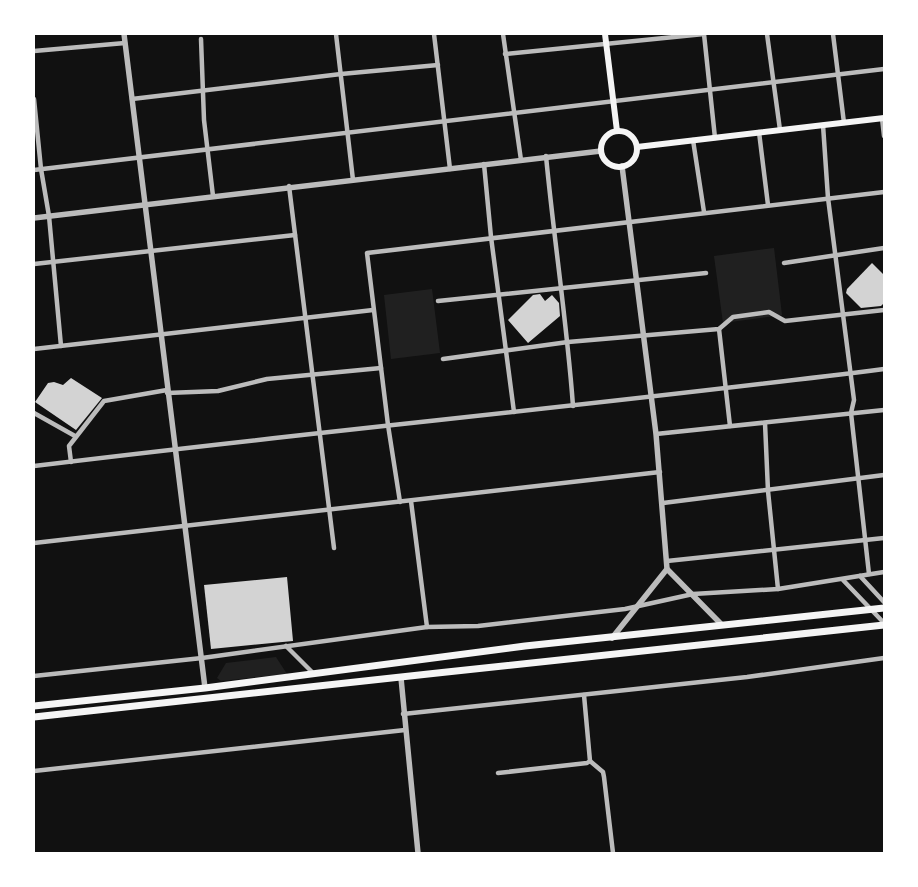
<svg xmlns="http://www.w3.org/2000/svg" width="918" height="887" viewBox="0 0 918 887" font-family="'PT Sans',sans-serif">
<rect width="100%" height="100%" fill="#111"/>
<!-- green -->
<g fill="#202020">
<polygon points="774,248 782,315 723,323 714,256"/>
<polygon points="432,289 440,353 391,359 384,295"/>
<polygon points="276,657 287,674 221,681 217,678 226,663"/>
</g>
<!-- building -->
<g fill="#d3d3d3">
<polygon points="872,263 884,275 884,303 881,306 861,308 846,293 847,289"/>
<polygon points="540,294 545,301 552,295 559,303 560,316 528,343 508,320 533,295"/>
<polygon points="71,378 102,398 76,430 35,402 48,383 54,382 63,385"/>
<polygon points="287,577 293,641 211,649 204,585"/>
</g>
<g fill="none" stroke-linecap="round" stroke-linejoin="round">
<!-- minor -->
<g stroke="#bcbcbc" stroke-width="4.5">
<polyline points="336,34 353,180"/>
<polyline points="434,34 450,169"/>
<polyline points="503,34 521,160"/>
<polyline points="704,34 715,138"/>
<polyline points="767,34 780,130"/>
<polyline points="833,34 844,123"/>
<polyline points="201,39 204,120 213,196"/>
<polyline points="34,51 125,43"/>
<polyline points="505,54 704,34"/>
<polyline points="34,99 41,169 49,216 61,346"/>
<polyline points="132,99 341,74 438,65"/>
<polyline points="882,118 884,136"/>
<polyline points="823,125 828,198 854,400 851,413 869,574"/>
<polyline points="759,132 768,205"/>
<polyline points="693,140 704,212"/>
<path d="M546 156C554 240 567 323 573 406"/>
<polyline points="484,164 491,237 514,412"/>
<polyline points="34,170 884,69"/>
<polyline points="289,186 334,548"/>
<polyline points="784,263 884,248"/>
<polyline points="34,264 295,235"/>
<polyline points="438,301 706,273"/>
<polyline points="719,329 730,426"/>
<polyline points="34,349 373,310"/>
<polyline points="443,359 568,342 719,329 733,317 769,312 785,321 884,310"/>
<polyline points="167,393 218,391 267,379 381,368"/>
<polyline points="34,413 75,436"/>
<polyline points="765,423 768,491 778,589"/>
<polyline points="656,434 884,410"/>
<polyline points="71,462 69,446 104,401 167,390"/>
<path d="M34 466C317 431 601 405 884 369"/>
<polyline points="411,501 427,627"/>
<polyline points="400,502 388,425 367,253 884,192"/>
<polyline points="663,503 884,475"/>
<polyline points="34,543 660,472"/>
<polyline points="667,561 884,538"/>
<polyline points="860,576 884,602"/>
<polyline points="843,580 884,623"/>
<polyline points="286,646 314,674"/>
<polyline points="34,676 202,658 427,627 478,626 625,609 693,594 778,589 884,572"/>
<polyline points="403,714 747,677 884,658"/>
<polyline points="590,761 603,772 604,777 613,853"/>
<polyline points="34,771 405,730"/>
<polyline points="498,773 587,763 590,761 584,695"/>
</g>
<!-- tertiary -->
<g stroke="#bcbcbc" stroke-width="5.5">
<polyline points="124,34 205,688"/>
<polyline points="622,166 656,434 667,569 722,625"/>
<polyline points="34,218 601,151"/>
<polyline points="612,638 667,569"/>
<polyline points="401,678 418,853"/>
</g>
<!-- secondary -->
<g stroke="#f5f5f5" stroke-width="6">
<polyline points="605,34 617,131"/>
<circle cx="619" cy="149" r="18"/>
<polyline points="637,147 884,118"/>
</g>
<!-- primary -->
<g stroke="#f5f5f5" stroke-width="7">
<polyline points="34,706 205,688 525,646 884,608"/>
<path d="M34 717C317 687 601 654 884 625"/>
</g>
</g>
<!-- border -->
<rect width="918" height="887" fill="none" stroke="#ffffff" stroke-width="70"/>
</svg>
